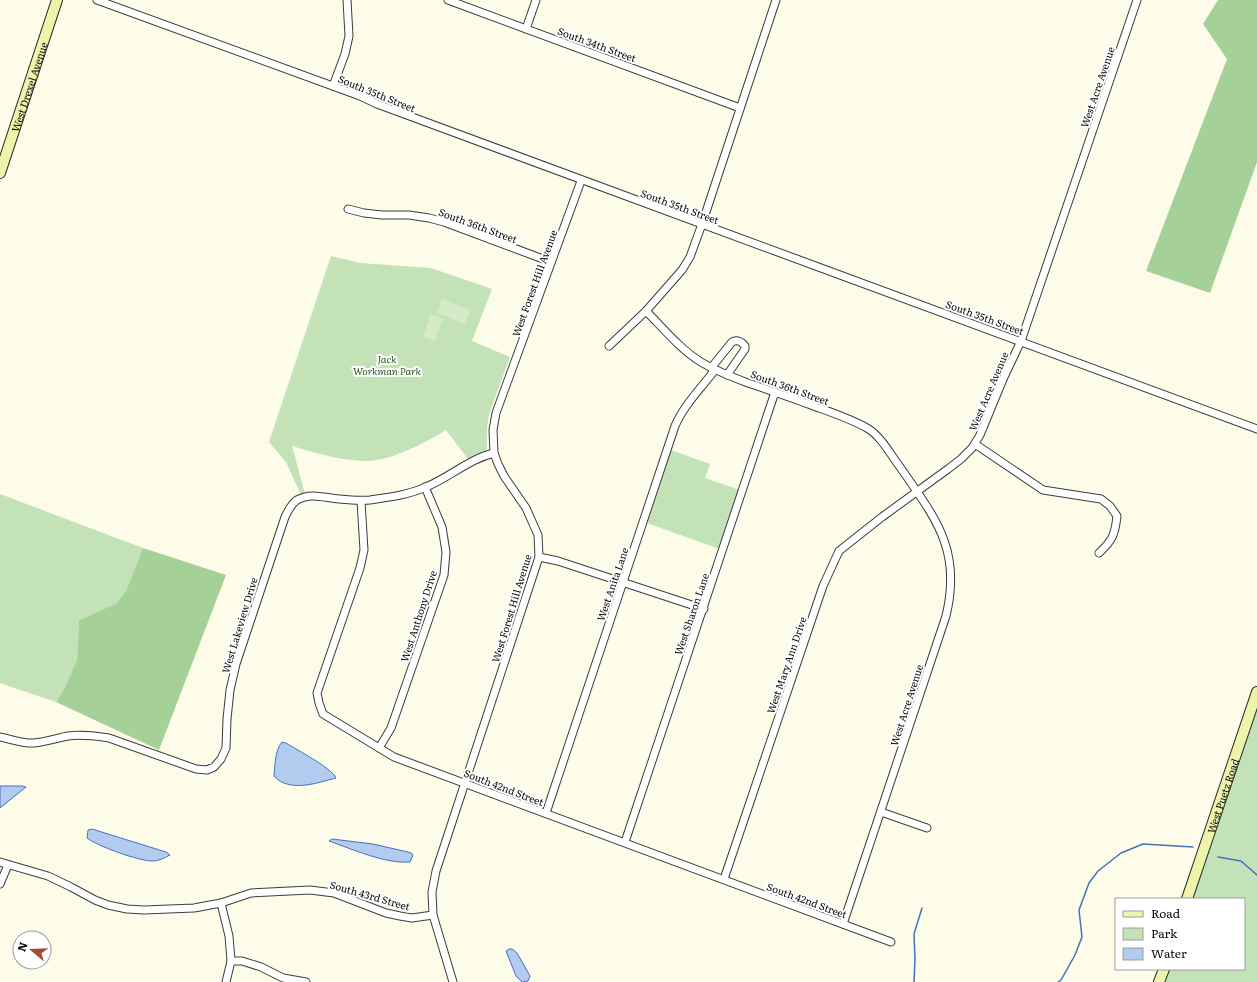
<svg xmlns="http://www.w3.org/2000/svg" width="1257" height="982" viewBox="0 0 1257 982" font-family="Literata,serif">
<rect width="100%" height="100%" fill="#fcfce9"/>
<!-- green -->
<g fill="#c4e2b7">
<path d="M331 256 360 263 431 268 492 289 472 341 510 357 489 414 487 428V450L468 459 446 430C425 443 389 462 364 461 339 460 315 453 292 446L305 494 301 495 286 462 269 442Z"/>
<polygon points="671,450 710,464 705,478 740,490 719,549 647,523"/>
<polygon points="0,494 143,548 126,591 116,605 79,620 77,660 65,687 56,702 0,683"/>
<polygon points="1257,698 1257,982 1163,982 1167,969 1244,969 1244,899 1190,899"/>
</g>
<!-- forest -->
<g fill="#a5d098">
<polygon points="1218,0 1257,0 1257,162 1210,293 1146,271 1227,59 1203,24"/>
<polygon points="143,548 226,575 159,750 56,702 65,687 77,660 79,620 116,604 126,591"/>
</g>
<!-- pitch -->
<g fill="#d7eac8">
<polygon points="442,299 471,310 465,324 437,313"/>
<polygon points="431,314 443,319 435,341 423,337"/>
</g>
<!-- water -->
<g fill="#b3cbee" stroke="#4372bc">
<path d="M282 742 286 743C297 750 332 768 336 778 317 783 289 793 274 776 275 765 275 750 282 742Z"/>
<polygon points="0,786 22,786 26,787 0,808"/>
<path d="M92 829 166 852 170 855C164 858 159 861 152 861 139 861 97 846 87 838L88 830Z"/>
<path d="M332 839 373 844 408 852 411 853 413 855 410 862C385 864 352 849 329 841Z"/>
<polygon points="509,949 512,949 517,953 530,976 528,981 522,982 516,976 506,951"/>
</g>
<g fill="none" stroke-linecap="round" stroke-linejoin="round">
<!-- stream -->
<g stroke="#4372bc" stroke-width="1.5">
<polyline points="1218,857 1241,861 1257,875"/>
<polyline points="914,982 915,959 914,934 922,908"/>
<polyline points="1058,982 1061,980 1075,955 1082,937 1079,910 1089,883 1098,871 1121,853 1143,844 1193,847"/>
</g>
<!-- street casing -->
<g stroke="#3c3c3c" stroke-width="9">
<g id="street">
<path d="M97 0 360 96 377 104C670 214 964 319 1257 429"/>
<polyline points="448,0 740,108"/>
<polyline points="526,29 536,0"/>
<polyline points="333,86 345,54 349,36 347,0"/>
<polyline points="348,209 364,213 382,215 409,215 429,218 444,222 551,262"/>
<path d="M646 311C664 329 680 349 701 362 716 371 732 377 748 383 769 390 790 397 811 405 830 412 849 418 867 428 880 435 891 455 900 467 936 519 962 550 946 616L843 924"/>
<polyline points="609,346 646,311 682,270 690,257 702,224 776,0"/>
<path d="M711 368 732 342C737 339 742 342 745 346V349L727 375"/>
<path d="M975 444 1043 490 1101 499 1110 506 1117 516C1115 534 1113 540 1099 553"/>
<polyline points="361,501 364,550 360,568 317,693 319,703 323,714 394,757 891,942"/>
<polyline points="539,557 558,561 704,609"/>
<path d="M0 737C11 739 23 744 34 743 46 742 57 738 68 736 82 734 95 736 109 738L196 769 207 770 214 767 221 759 226 748 227 719 230 690 236 664 285 517C288 511 291 504 297 500 311 492 325 498 339 499 349 500 359 501 370 500 389 497 408 495 426 487 450 477 469 459 494 453"/>
<polyline points="379,748 391,728 444,575 446,552 442,527 425,487"/>
<polyline points="881,812 927,828"/>
<path d="M546 813 675 426C684 405 701 388 715 370"/>
<polyline points="625,842 775,392"/>
<polyline points="0,862 48,876 71,887 95,900 108,905 127,909 144,910 194,908 221,903 251,893 310,890 334,893 386,913 400,916 412,918 433,915"/>
<polyline points="724,879 823,586 839,551 882,517 948,469 961,459 972,448 980,435 1004,377 1021,341 1137,0"/>
<polyline points="0,884 8,865"/>
<polyline points="221,903 229,936 231,961 226,982"/>
<polyline points="231,961 242,961 261,967 283,978 306,982"/>
<polyline points="453,982 433,915 432,892 436,871 539,557 538,535 526,508 504,476 498,464 494,453 493,430 496,413 581,181"/>
</g>
</g>
<!-- secondary casing -->
<g stroke="#2b2b2b" stroke-width="12">
<g id="secondary">
<path id="s1" d="M0 173 57 0"/>
<path id="s2" d="M1187 899 1257 692"/>
<polyline points="1159,982 1164,969"/>
</g>
</g>
<!-- street -->
<use href="#street" stroke="#fff" stroke-width="7"/>
<!-- secondary -->
<use href="#secondary" stroke="#edf5ab" stroke-width="10"/>
</g>
<g text-anchor="middle" dominant-baseline="central" stroke-width="4" stroke-linejoin="round" paint-order="stroke">
<!-- street labels -->
<g font-size="10" fill="#090909" stroke="#fff">
<text transform="translate(597 44) rotate(20)">South 34th Street</text>
<text stroke="none"><textPath href="#s1" startOffset="91">West Drexel Avenue</textPath></text>
<text transform="translate(1097 87) rotate(-71)">West Acre Avenue</text>
<text transform="translate(377 93) rotate(22)">South 35th Street</text>
<text transform="translate(680 206) rotate(20)">South 35th Street</text>
<text transform="translate(478 225) rotate(20)">South 36th Street</text>
<text transform="translate(534 283) rotate(-70)">West Forest Hill Avenue</text>
<text transform="translate(985 317) rotate(20)">South 35th Street</text>
<text transform="translate(790 387) rotate(20)">South 36th Street</text>
<text transform="translate(988 391) rotate(-67)">West Acre Avenue</text>
<text transform="translate(612 584) rotate(-71)">West Anita Lane</text>
<text transform="translate(511 608) rotate(-73)">West Forest Hill Avenue</text>
<text transform="translate(691 614) rotate(-71)">West Sharon Lane</text>
<text transform="translate(418 616) rotate(-72)">West Anthony Drive</text>
<text transform="translate(239 625) rotate(-73)">West Lakeview Drive</text>
<text transform="translate(786 665) rotate(-71)">West Mary Ann Drive</text>
<text transform="translate(906 705) rotate(-72)">West Acre Avenue</text>
<text transform="translate(504 787) rotate(21)">South 42nd Street</text>
<text stroke="none"><textPath href="#s2" startOffset="109">West Puetz Road</textPath></text>
<text transform="translate(370 895) rotate(16)">South 43rd Street</text>
<text transform="translate(807 900) rotate(20)">South 42nd Street</text>
</g>
<!-- park labels -->
<g font-size="10" font-style="italic" fill="#235823" stroke="#fff">
<text x="387" y="358">Jack<tspan x="387" dy="12">Workman Park</tspan></text>
</g>
</g>
<!-- legend -->
<rect x="1115" y="898" width="130" height="72" fill="#ffffff" stroke="#9d9d9d"/>
<rect x="1123" y="911" width="20" height="6" fill="#edf5ab" stroke="#9d9d9d"/>
<text x="1151" y="918" font-size="12" fill="#090909">Road</text>
<rect x="1123" y="928" width="20" height="12" fill="#c4e2b7" stroke="#9d9d9d"/>
<text x="1151" y="938" font-size="12" fill="#090909">Park</text>
<rect x="1123" y="948" width="20" height="12" fill="#b3cbee" stroke="#9d9d9d"/>
<text x="1151" y="958" font-size="12" fill="#090909">Water</text>
<!-- north arrow -->
<g transform="translate(32 950) rotate(289)"><circle r="19" fill="#ffffff" stroke="#9d9d9d"/>
<path d="M0-3L7 15L0 10L-7 15Z" fill="#a84733"/>
<text y="-6" font-size="11" font-weight="bold" text-anchor="middle" fill="#090909">N</text>
</g>
</svg>
